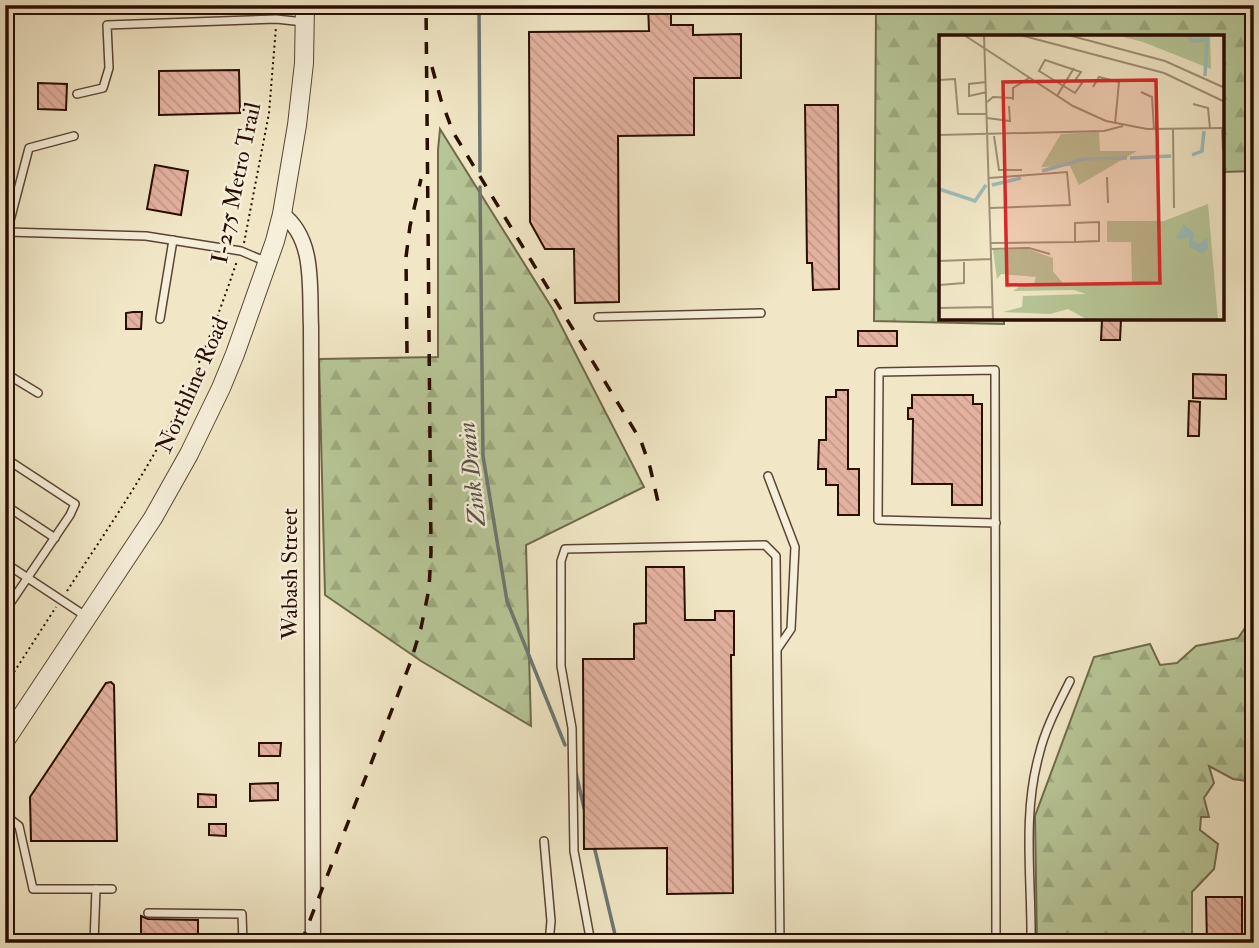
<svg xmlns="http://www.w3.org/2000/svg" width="1259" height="948" viewBox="0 0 1259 948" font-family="'IM FELL Double Pica',serif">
<defs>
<pattern id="forest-firs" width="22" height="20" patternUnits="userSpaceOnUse" patternTransform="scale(1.75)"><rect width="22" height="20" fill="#b7c697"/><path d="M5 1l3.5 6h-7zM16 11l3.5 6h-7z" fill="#9da980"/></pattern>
<pattern id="building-back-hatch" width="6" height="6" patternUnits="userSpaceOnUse" patternTransform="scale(1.75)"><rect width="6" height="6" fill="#e4b2a0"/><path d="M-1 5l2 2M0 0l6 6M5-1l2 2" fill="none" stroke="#c49888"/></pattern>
</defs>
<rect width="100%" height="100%" fill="#f1e7c6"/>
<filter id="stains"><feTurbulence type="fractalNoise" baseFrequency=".00286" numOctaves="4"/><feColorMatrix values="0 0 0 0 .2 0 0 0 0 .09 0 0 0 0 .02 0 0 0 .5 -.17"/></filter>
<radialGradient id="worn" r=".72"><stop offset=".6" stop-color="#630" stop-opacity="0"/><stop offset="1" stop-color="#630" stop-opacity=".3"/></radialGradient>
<!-- forest -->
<g fill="url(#forest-firs)" stroke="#706a4c" stroke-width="2">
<polygon points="876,5 1254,5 1254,171 1222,172 1222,37 940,37 940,318 1004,319 1004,324 874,321"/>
<polygon points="440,129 552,308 644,487 526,545 531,726 421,661 325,595 319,359 438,357 438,150"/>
<polygon points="1254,615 1254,782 1233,779 1209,766 1214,783 1204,798 1209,817 1201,817 1200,830 1218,844 1214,869 1192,892 1192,943 1037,943 1035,816 1094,657 1150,644 1160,665 1177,663 1196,646 1238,638"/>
</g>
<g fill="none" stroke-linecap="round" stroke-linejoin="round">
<!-- stream -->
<g stroke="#6e7771" stroke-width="3.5">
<polyline points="479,5 480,171"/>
<polyline points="480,187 483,456 507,601 565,745"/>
<polyline points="576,773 584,808"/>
<polyline points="594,846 617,943"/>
</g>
</g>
<!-- building -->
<g fill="url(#building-back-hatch)" stroke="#290d00" stroke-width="2">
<polygon points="648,5 671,5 671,25 693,25 693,35 741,34 741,78 694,78 694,135 618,136 619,302 575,303 574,249 545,249 530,222 529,32 649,31"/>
<polygon points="239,70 240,113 159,115 159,71"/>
<polygon points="38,83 67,84 66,110 38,109"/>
<polygon points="805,105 838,105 839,289 813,290 812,263 807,263"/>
<polygon points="155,165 188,171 181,215 147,209"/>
<polygon points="133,312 142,312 141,329 126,329 126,313"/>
<polygon points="1102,320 1121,320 1120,340 1101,340"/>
<rect x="858" y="331" width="39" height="15"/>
<polygon points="1193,374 1226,375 1226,399 1193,398"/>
<polygon points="836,390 848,390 848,469 859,469 859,515 838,515 838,485 826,485 826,469 818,469 819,440 826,440 826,397 836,397"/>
<polygon points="912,395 973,395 973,404 982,404 982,505 952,505 952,484 912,484 913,419 908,419 908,408 912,408"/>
<polygon points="1189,401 1200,402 1199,436 1188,436"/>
<polygon points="646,567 684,567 685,620 715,620 715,611 734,611 734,655 731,655 733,893 667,894 667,848 584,849 583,659 634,659 634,624 646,623"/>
<polygon points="111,682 114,685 117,841 31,841 30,797 106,683"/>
<polygon points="259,743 281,743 280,756 259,756"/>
<polygon points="278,783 278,800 250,801 250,784"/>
<polygon points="198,794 216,795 216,807 198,807"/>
<polygon points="209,824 226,824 226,836 209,835"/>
<polygon points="1206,897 1242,897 1242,937 1234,937 1234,943 1207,943"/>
<polygon points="141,916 148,919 198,920 198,943 141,943"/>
</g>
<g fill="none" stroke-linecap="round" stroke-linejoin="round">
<!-- service casing -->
<g stroke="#5b4432" stroke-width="10">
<g id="service">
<polyline points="77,94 103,88 109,68 107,25 276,19 304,22"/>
<polyline points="7,232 29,148 74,136"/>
<polyline points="5,237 7,232 146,236 241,251 267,262"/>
<polyline points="598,317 761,313"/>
<polyline points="160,319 173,240"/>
<polyline points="5,373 38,393"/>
<polyline points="5,471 11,462 75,504 70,515 5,611"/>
<polyline points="768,476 795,547 791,629 778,648"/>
<polyline points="5,505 55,538"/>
<polyline points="996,523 878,520 879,372 995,370 996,943"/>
<polyline points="5,563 87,617"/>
<polyline points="5,815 19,826 33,889 112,889"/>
<polyline points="544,841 551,921 549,943"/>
<polyline points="148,913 242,914 243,943"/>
<polyline points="94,943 96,889"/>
<polyline points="591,943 574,851 572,728 561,666 561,561 565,549 765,545 776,556 780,943"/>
<path d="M1031 943C1032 880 1022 816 1039 755 1045 729 1058 705 1070 681"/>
</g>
</g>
<!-- minor casing -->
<g stroke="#5b4432" stroke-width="17">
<path id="minor" d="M282 214C316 239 309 289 311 327L313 943"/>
</g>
<!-- tertiary casing -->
<g stroke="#5b4432" stroke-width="20">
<polyline id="tertiary" points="5,741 153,518 189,454 221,388 235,354 275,241 282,214 297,125 304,63 305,5"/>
</g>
<!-- path -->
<g stroke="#290d00" stroke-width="2" stroke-dasharray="2 3.5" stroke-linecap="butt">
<polyline points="244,243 269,113 276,27"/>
<path d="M67 591C106 531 148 471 179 407 202 359 220 311 237 261"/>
<polyline points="5,686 56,607"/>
</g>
<!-- service -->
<use href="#service" stroke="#f6efda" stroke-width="7"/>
<!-- minor -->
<use href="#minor" stroke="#f6efda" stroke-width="14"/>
<!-- tertiary -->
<use href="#tertiary" stroke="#f6efda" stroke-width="18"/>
<!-- rail -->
<g stroke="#290d00" stroke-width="3.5" stroke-dasharray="12 12" stroke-linecap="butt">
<polyline points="432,67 441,100 453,132 641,441 650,467 659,506"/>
<polyline points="407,353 406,257 410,226 421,179"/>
<polyline points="301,943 411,661 421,628 429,589 431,552 426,5"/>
</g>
</g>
<g text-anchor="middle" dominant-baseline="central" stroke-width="5" stroke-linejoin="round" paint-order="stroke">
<!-- street labels -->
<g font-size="23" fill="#290d00" stroke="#f6efda">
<text transform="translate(236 183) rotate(-78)">I-275 Metro Trail</text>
<text transform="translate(192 385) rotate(-66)">Northline Road</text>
<text transform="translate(289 574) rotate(-90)">Wabash Street</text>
</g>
<!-- water labels -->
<g font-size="24" font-style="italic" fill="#57544b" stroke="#f6efda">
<text transform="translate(472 474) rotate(-96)">Zink Drain</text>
</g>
</g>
<!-- overview -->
<g transform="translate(939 35)">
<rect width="285" height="285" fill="#f1e7c6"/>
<path d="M177 0H271L272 34 204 7ZM160 97 161 116H198L140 150 131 131 102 132 122 99ZM269 169 279 285H149L129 274 111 279 64 277 83 272 84 261 147 259 135 255 74 256 85 249 94 251 97 242 62 239 58 244 54 215 89 214 114 223V236L126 251 193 249 192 207H168V186H225Z" fill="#b7c697"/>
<path d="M244 189 256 199 253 205 260 209 268 202 269 213 264 219 250 212V203L238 204Z" fill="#9cbebc"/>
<path fill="none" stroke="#9cbebc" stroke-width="3.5" d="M249 0 254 6 268 5 266 41M253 120 263 116 265 96M191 123 232 121M103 136 145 124 188 123M53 150 82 143M0 154 36 166 47 150"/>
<path fill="none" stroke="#a19077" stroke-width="2" d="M25 0 134 71 167 86 208 94 286 93M45 0 54 285M81 0 225 38 286 67M129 0 226 26 286 53M106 25 142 37 137 44 143 48 136 58 100 36ZM0 45 16 44 19 79H48M47 47 30 49V61L48 57M154 52 160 42 180 47 176 89M202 57 213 62 215 94M118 61 135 33M74 65V53L90 43M48 67 54 62 74 63M254 69 269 73 271 94M48 83 71 86 70 71M283 93 284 116M234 94 235 173M0 100 165 96 184 91M55 101 60 135H83M168 142 169 168M50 143 128 137 131 170 51 173M52 208 136 207V188L160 187V206L136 207M52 214 90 213 111 219M0 226 52 224M0 250 25 248V225M0 273 54 272"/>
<path fill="#d62828" fill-opacity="0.15" stroke="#d62828" stroke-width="3.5" d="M217 45 221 248 68 250 64 47Z"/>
<rect width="285" height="285" fill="none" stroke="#290d00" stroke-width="3.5"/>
</g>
<!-- margin -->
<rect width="1259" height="948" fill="none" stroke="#f1e7c6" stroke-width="28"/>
<rect x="7" y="7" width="1245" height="934" fill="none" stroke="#290d00" stroke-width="3.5"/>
<rect x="14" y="14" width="1231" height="920" fill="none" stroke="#290d00" stroke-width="2"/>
<rect width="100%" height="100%" filter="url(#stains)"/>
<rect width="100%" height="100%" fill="url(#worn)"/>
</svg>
